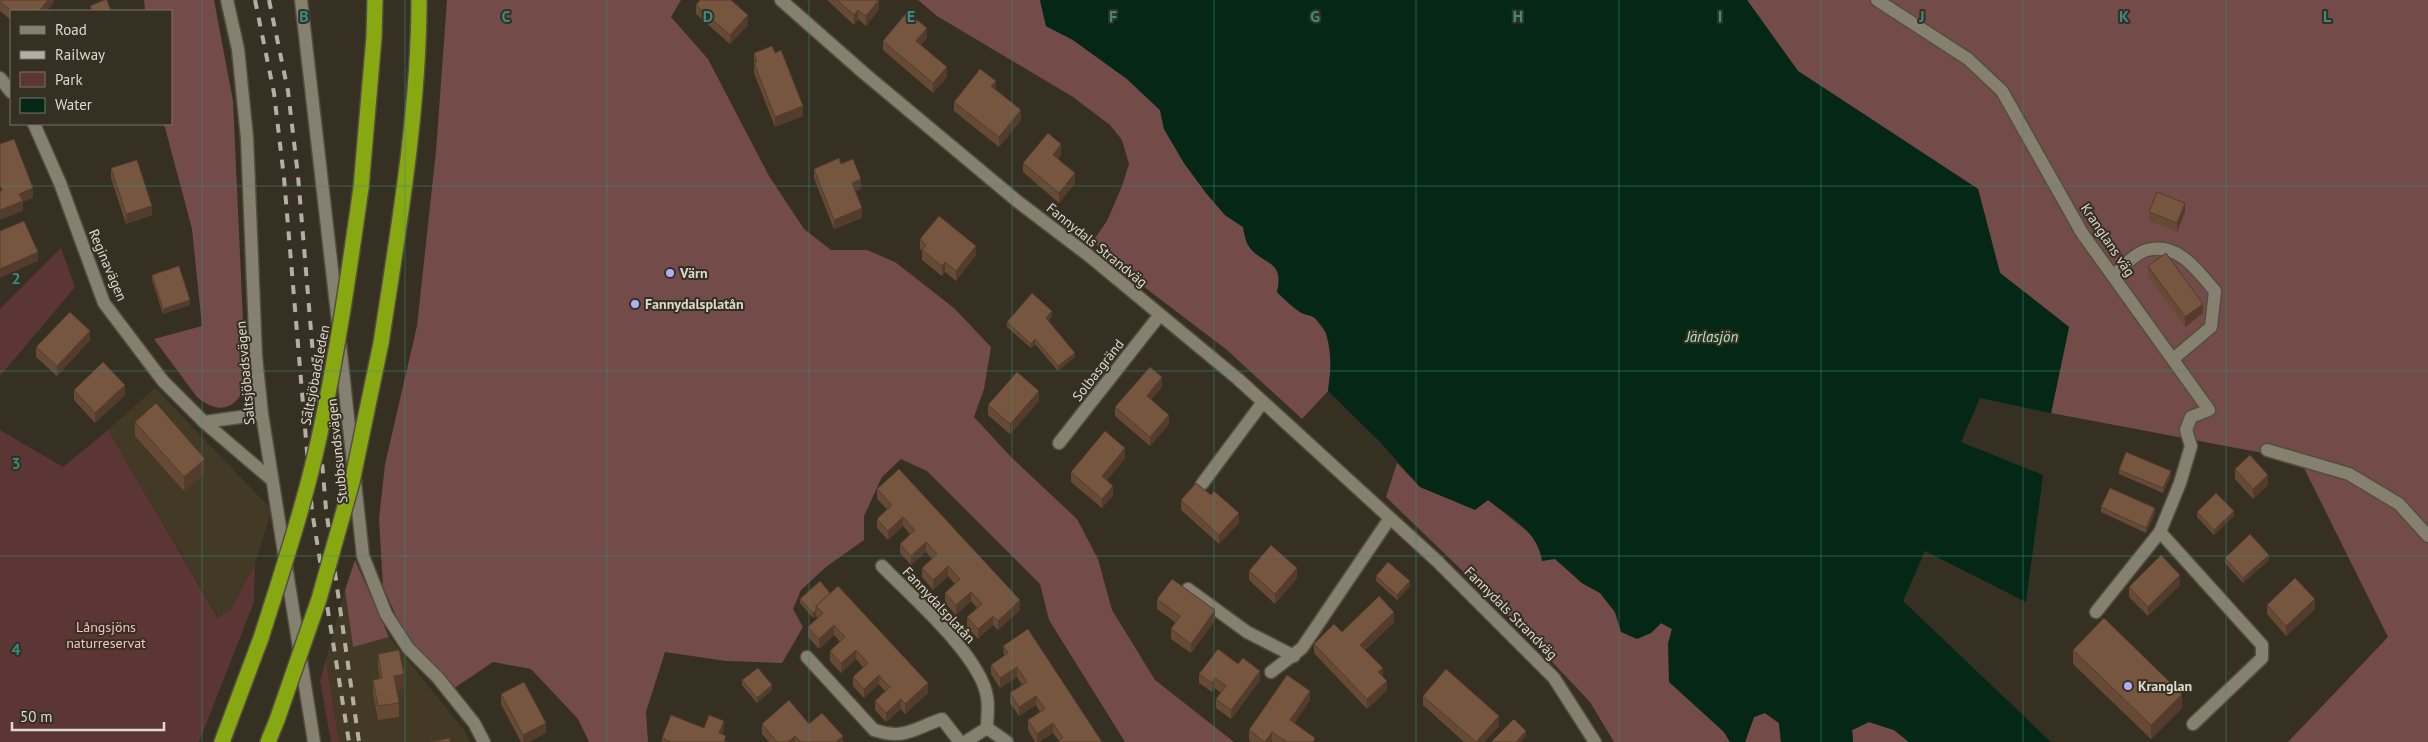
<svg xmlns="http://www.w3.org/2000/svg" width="2428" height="742" viewBox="0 0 2428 742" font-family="'PT Sans',sans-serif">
<rect width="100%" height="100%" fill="#353022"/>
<!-- built -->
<g fill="#423a25">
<polygon points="155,388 272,510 255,564 231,609 219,618 108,430"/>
<polygon points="345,590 353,647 389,637 464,730 470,742 339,742 326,659"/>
</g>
<!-- green -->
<g fill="#5b3634">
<polygon points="61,248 75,287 0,376 0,309"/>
<polygon points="0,430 63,467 108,430 218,618 231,609 255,564 254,602 199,742 0,742"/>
<polygon points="326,659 339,742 331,742 320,681"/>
</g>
<!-- forest -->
<g fill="#734b48">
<path d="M144 0H214L233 101 246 386C234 411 218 414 197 397L154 339 202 326 192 229 164 124H171V11H145Z"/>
<polygon points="447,0 681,0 671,17 708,59 769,176 804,229 831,250 867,250 895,262 954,308 991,347 984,389 974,417 1011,457 1077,519 1098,559 1112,610 1155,680 1234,742 1125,742 1049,620 1040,584 927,471 901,459 882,477 864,516 864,540 826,567 801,590 793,609 803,627 782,663 726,661 665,652 646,712 648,742 589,742 578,719 531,669 493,662 453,689 407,640 383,587 379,519 385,464 417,326 436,151"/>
<path d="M918 0H1040L1046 26 1073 40 1127 79 1160 110 1164 129 1184 163 1206 193 1225 215 1243 227C1244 232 1245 238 1247 243 1259 266 1285 257 1277 292L1301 313 1314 317 1326 333 1329 348 1331 368 1328 391 1302 419 1227 350 1114 264 1093 241 1107 221 1122 186 1129 164 1122 140 1110 125 1073 97 937 16Z"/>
<polygon points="1747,0 2428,0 2428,742 2288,742 2388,637 2300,460 2051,413 2069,327 2000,273 1978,189 1798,71"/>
<polygon points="1397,463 1420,487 1475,509 1488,500 1532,535 1540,550 1554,558 1582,583 1600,593 1615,612 1621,632 1651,633 1661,623 1672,629 1668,644 1730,742 1614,742 1590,702 1502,609 1386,497"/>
<polygon points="355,560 389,637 353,647 345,590"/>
<polygon points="1765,713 1779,723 1781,742 1745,742 1754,717"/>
<polygon points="1869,722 1894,730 1909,742 1853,742 1852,730"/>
</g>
<!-- water -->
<path fill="#042815" d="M1040 0H1747L1798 71 1978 189 2000 273 2069 327 2051 413 1980 398 1961 442 2043 475 2026 602 1925 551 1903 601 2051 742H1909L1894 730 1869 722 1852 730 1853 742H1781L1779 723 1765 713 1754 717 1745 742H1730L1725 733 1669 682 1668 644 1672 629 1661 623 1651 633 1637 639 1621 632 1615 612 1600 593 1582 583 1555 559 1542 561C1538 531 1510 517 1488 500L1475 510 1420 487 1381 443 1328 391C1331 369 1335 334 1315 318 1311 315 1305 315 1300 312 1292 307 1284 299 1277 292 1286 257 1259 266 1247 243 1245 238 1244 232 1243 227L1225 215 1206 193 1184 163 1164 129 1160 110 1127 79 1073 40 1046 26Z"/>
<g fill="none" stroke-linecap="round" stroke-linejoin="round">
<!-- minor casing -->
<g stroke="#534e42" stroke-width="15">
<g id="minor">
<polyline points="227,0 238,49 247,138 256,357 262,414 314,742"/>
<polyline points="301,0 338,322"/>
<polyline points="781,0 865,74 1017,201 1088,255 1238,379 1436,560 1554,678 1595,742"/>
<polyline points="1877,0 1968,59 2002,91 2082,233 2209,410 2191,417 2186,430 2191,446 2180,483 2160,532 2262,645 2262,658 2193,724"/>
<polyline points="0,78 11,92"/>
<polyline points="34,124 60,183 104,303 163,381 204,422 272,480"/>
<path d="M2113 276C2122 268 2135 253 2147 250 2178 242 2197 270 2215 291L2211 327 2173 359"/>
<polyline points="340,344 363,556 386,614 408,648 438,678 474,723 484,742"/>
<polyline points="204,422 262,414"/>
<polyline points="1059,443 1159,316"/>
<polyline points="2267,450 2349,474 2399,504 2428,536"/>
<polyline points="1202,484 1263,402"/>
<path d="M882 566C911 596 981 656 987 697 989 707 987 718 987 728"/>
<polyline points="1188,589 1247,632 1294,656"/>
<polyline points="2096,612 2160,532"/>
<path d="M807 657 874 730C905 740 913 729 942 719L960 742"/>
<polyline points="1271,672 1302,648 1390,518"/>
<polyline points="987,728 1007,742"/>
<polyline points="965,742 987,728"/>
</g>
</g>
<!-- highway casing -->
<g stroke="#534e42" stroke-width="18">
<g id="highway">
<polyline points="361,188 374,37 375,0"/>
<path d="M381 343C398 232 419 112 419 0"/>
<polyline points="222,742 261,638"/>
<polyline points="268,742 277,720"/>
</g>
</g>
<!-- minor -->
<use href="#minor" stroke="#868070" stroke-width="12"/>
<!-- highway -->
<use href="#highway" stroke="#88a812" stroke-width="15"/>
<!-- rail -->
<g stroke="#b3afa5" stroke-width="4" stroke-dasharray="9 9" stroke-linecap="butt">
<polyline points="255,0 274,93 284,178 312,511 349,742"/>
<polyline points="269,0 288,91 298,176 326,509 359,742"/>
</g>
<!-- highway-bridge casing -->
<g stroke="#534e42" stroke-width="18" stroke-linecap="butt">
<g id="highway-bridge">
<path d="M261 638C282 572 304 506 319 438 337 355 349 272 361 188"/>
<polyline points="277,720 319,599 352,482 381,343"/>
</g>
</g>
<!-- highway-bridge -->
<use href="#highway-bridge" stroke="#88a812" stroke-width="15"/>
</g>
<!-- wall -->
<g fill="#664a36">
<polygon points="0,0 54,0 54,2 47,11 11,11 11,20 0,11"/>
<polygon points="827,0 879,0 879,9 866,26 858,19 854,25"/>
<polygon points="696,5 748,25 730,44 696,14"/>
<polygon points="927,38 920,45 947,77 933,93 883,50 883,41"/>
<polygon points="754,53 803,116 775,127 754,73"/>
<polygon points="954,102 1021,120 999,147 954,111"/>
<polygon points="1061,154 1058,159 1075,183 1059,203 1023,172 1023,163"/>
<polygon points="841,164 861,189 855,191 862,218 834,229 814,178 814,169"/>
<polygon points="111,168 152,215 126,224 111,178"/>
<polygon points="2149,212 2185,212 2177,232 2149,221"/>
<polygon points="920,239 976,255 956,281 945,272 942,276 922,260 922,251 920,249"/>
<polygon points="2148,266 2203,313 2185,327 2148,276"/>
<polygon points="152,275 190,305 163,314 152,280"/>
<polygon points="1052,316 1048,321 1075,357 1058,371 1035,344 1031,348 1007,327 1007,322"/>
<polygon points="90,340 57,376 36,357 36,347"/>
<polygon points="1162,387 1151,400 1169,424 1150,446 1115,416 1115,407"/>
<polygon points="74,390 125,395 95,423 74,400"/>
<polygon points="1039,401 1010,434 988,415 988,405"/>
<polygon points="135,422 205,473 184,491 135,436"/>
<polygon points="1125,458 1107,480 1113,495 1102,508 1071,482 1071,472"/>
<polygon points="2235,469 2268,485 2253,499 2235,479"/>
<polygon points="2119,470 2171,476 2163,493 2119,474"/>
<polygon points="877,489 1020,610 998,630 993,625 978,639 967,627 967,617 977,608 971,601 956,615 945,603 945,593 955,584 948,576 933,590 922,577 922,568 932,559 926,552 911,565 900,553 900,544 910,534 903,526 888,540 877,528 877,519 887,509 877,499"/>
<polygon points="1181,500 1239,523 1219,544 1181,510"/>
<polygon points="2101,507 2155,513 2146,533 2101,512"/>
<polygon points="2197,512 2234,516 2214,535 2197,517"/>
<polygon points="2225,558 2269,560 2243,583 2225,563"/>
<polygon points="1249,571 1297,578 1275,604 1249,580"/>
<polygon points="1376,576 1410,586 1397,600 1376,581"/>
<polygon points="2180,585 2148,616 2129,597 2129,587"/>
<polygon points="830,593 928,693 905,714 901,709 886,722 875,710 875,701 885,691 884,690 879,684 864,698 853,686 853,677 863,667 856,659 841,673 830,661 830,651 840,642 834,635 819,649 808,637 808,627 818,618 816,616 813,618 800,603 800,599"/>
<polygon points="1157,599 1215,620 1191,653 1171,639 1171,629 1176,623 1157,609"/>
<polygon points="2267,605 2315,609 2286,636 2267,614"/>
<polygon points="1394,622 1365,650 1383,676 1387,690 1367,709 1314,653 1314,644 1342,632"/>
<polygon points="1003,646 1102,742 1059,741 1053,733 1039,742 1035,742 1028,730 1028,720 1040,712 1036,705 1019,716 1010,703 1010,693 1022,685 1017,677 1000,688 991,674 991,665 1004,656"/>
<polygon points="2073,650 2182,708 2151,739 2073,664"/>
<polygon points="378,654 404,688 397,690 399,703 399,717 378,720 373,694 373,680 380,679 378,668"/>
<polygon points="1199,674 1260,680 1231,719 1216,708 1216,699 1221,693 1215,688 1212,692 1199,683"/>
<polygon points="742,680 772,690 757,703 742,685"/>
<polygon points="501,694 546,733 529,742 521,742 501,704"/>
<polygon points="1423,696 1499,726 1484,742 1464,742 1423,705"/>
<polygon points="1310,700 1294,723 1315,742 1251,742 1249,740 1249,730"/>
<polygon points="762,724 809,724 843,742 769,742 762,734"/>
<polygon points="704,728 724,730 722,734 726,742 662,742 662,738"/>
</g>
<!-- shaded-wall -->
<g fill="#533c2c">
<polygon points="48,0 54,0 54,2 47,11 39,11"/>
<polygon points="879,0 879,9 866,26 866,16"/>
<polygon points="858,10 858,19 854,25 854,15"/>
<polygon points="748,15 748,25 730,44 730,35"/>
<polygon points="927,28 927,38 916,51 916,41"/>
<polygon points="947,67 947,77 933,93 933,83"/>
<polygon points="996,81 996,91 991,86"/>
<polygon points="803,106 803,116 775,127 775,117"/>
<polygon points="1021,110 1021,120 999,147 999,137"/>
<polygon points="1061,144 1061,154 1053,164 1053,155"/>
<polygon points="1075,173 1075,183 1059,203 1059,193"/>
<polygon points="861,179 861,189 852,193 852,183"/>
<polygon points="33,188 33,198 23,202 23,211 0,220 0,210 19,194"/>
<polygon points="2185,203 2185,212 2177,232 2177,223"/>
<polygon points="152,206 152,215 126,224 126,214"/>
<polygon points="862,208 862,218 834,229 834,220"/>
<polygon points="976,246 976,255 956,281 956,271"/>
<polygon points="38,252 38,261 0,278 0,269"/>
<polygon points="945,262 945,272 942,276 942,266"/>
<polygon points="190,300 190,305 163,314 163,309"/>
<polygon points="2203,304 2203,313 2185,327 2185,317"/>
<polygon points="1052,311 1052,316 1046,323 1046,318"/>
<polygon points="90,331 90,340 57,376 57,366"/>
<polygon points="1035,339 1035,344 1031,348 1031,344"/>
<polygon points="1075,353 1075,357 1058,371 1058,366"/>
<polygon points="1162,377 1162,387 1147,405 1147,396"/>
<polygon points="125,385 125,395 95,423 95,413"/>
<polygon points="1039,391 1039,401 1010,434 1010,424"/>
<polygon points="1169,415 1169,424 1150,446 1150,437"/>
<polygon points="1125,448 1125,458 1102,486 1102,476"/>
<polygon points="205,459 205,473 184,491 184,477"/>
<polygon points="2171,471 2171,476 2163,493 2163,488"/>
<polygon points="2268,475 2268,485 2253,499 2253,489"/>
<polygon points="1113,486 1113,495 1102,508 1102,499"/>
<polygon points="2155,508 2155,513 2146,533 2146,528"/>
<polygon points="2234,511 2234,516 2214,535 2214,530"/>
<polygon points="1239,513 1239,523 1219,544 1219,535"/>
<polygon points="903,517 903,526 888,540 888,531"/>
<polygon points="926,542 926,552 911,565 911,556"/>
<polygon points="2269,555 2269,560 2243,583 2243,578"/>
<polygon points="948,566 948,576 933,590 933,580"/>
<polygon points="1297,568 1297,578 1275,604 1275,594"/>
<polygon points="2180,575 2180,585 2148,616 2148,607"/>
<polygon points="1410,581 1410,586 1397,600 1397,595"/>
<polygon points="971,592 971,601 956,615 956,605"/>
<polygon points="2315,599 2315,609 2286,636 2286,626"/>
<polygon points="1020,600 1020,610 998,630 998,621"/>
<polygon points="1215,610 1215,620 1191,653 1191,644"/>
<polygon points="816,611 816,616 813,618 813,613"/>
<polygon points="1394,612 1394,622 1360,654 1360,645"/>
<polygon points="993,616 993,625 978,639 978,629"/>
<polygon points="834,625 834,635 819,649 819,639"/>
<polygon points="856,650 856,659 841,673 841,663"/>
<polygon points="1017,667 1017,677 1000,688 1000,678"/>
<polygon points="1383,668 1383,678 1378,672"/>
<polygon points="1260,671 1260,680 1231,719 1231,710"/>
<polygon points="404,674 404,688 394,690 394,676"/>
<polygon points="879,675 879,684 864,698 864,689"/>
<polygon points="1215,678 1215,688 1212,692 1212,683"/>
<polygon points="1387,681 1387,690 1367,709 1367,699"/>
<polygon points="928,683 928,693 905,714 905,704"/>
<polygon points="772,685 772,690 757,703 757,698"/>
<polygon points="1310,691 1310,700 1290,730 1290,720"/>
<polygon points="2182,694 2182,708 2151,739 2151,725"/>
<polygon points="1036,696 1036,705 1019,716 1019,707"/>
<polygon points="901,699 901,709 886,722 886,713"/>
<polygon points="1499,716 1499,726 1484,742 1476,742"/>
<polygon points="724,721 724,730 719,742 719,733"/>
<polygon points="546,723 546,733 529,742 523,742 523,735"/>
<polygon points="1053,723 1053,733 1039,742 1037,742 1037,734"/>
<polygon points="1526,731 1526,736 1521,742 1516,742"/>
<polygon points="1272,732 1272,742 1265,742"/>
<polygon points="795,736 795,742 788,742"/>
<polygon points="843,736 843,742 836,742"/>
</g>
<!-- building -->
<g fill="#77563f" stroke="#533c2c">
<polygon points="0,0 48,0 39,11 12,11 0,2"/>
<polygon points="104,0 107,0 111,11 92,11 90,6"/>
<polygon points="700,0 731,0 748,15 730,35 696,5"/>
<polygon points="837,0 879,0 866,16 858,10 854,15"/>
<polygon points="907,12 927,28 916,41 947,67 933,83 883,41"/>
<polygon points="772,46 775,53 781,50 803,106 775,117 754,63 757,62 754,53"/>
<polygon points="980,69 996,81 991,86 1021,110 999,137 954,102"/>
<polygon points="1048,133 1061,144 1053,155 1075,173 1059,193 1023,163"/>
<polygon points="14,139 33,188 19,194 23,201 0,210 0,191 2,190 0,185 0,144"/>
<polygon points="839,158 841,164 853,159 861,179 852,183 862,208 834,220 814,169"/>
<polygon points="137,160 152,206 126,214 111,168"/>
<polygon points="2157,192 2185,203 2177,223 2149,212"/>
<polygon points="939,216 976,246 956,271 945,262 942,266 922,250 926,245 920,239"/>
<polygon points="24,221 38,252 0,269 0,231"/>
<polygon points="2166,253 2203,304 2185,317 2148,266"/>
<polygon points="179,266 190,300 163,309 152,275"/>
<polygon points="1032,293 1052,311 1046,318 1075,353 1058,366 1035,339 1031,344 1007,322"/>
<polygon points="70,312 90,331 57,366 36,347"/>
<polygon points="103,362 125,385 95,413 74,390"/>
<polygon points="1150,367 1162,377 1147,396 1169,415 1150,437 1115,407"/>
<polygon points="1017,372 1039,391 1010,424 988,405"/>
<polygon points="156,403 205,459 184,477 135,422"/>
<polygon points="1105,431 1125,448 1102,476 1113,486 1102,499 1071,472"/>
<polygon points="2126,452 2171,471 2163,488 2119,470"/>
<polygon points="2250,455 2268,475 2253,489 2235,469"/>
<polygon points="899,469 1020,600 998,621 993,616 978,629 967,617 982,604 971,592 956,605 945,593 960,579 948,566 933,580 922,568 937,554 926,542 911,556 900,544 915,530 903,517 888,531 877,519 892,505 877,489"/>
<polygon points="1196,483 1211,495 1214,491 1239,513 1219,535 1181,500"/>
<polygon points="2110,488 2155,508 2146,528 2101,507"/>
<polygon points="2216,493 2234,511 2214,530 2197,512"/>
<polygon points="2250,534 2269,555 2243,578 2225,558"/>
<polygon points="1271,545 1297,568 1275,594 1249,571"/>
<polygon points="2161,555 2180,575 2148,607 2129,587"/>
<polygon points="1388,562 1410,581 1397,595 1376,576"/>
<polygon points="2295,578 2315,599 2286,626 2267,605"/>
<polygon points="1172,579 1215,610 1191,644 1171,629 1180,616 1157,599"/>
<polygon points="820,581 830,593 816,606 816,611 813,613 800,599"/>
<polygon points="838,586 928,683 905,704 901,699 886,713 875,701 890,687 884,681 879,675 864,689 853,677 868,663 856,650 841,663 830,651 845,637 834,625 819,639 808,627 823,613 816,606"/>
<polygon points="1379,596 1394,612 1360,645 1383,668 1378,672 1387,681 1367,699 1314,644 1334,624 1342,632"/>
<polygon points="2104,618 2182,694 2151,725 2073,650"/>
<polygon points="1028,629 1102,742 1057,742 1063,738 1053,723 1037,734 1028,720 1045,709 1036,696 1019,707 1010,693 1027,682 1017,667 1000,678 991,665 1008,653 1003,646"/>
<polygon points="1218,649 1238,664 1243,658 1260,671 1231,710 1216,699 1226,686 1215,678 1212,683 1199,674"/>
<polygon points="399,650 404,674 394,676 399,703 378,706 373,680 382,678 378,654"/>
<polygon points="758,668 772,685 757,698 742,680"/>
<polygon points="1446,669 1499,716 1476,742 1423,696"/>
<polygon points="1287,675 1310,691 1290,720 1315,738 1313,742 1287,742 1272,732 1265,742 1249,730"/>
<polygon points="524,682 546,723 523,735 501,694"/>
<polygon points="789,700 809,724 822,713 843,736 836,742 801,742 795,736 788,742 777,742 762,724"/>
<polygon points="671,715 704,728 709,715 724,721 719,733 726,736 724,742 671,742 662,738"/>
<polygon points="1514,719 1526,731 1516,742 1491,742"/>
<polygon points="450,738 450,742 430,742"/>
</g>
<!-- grid -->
<path fill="none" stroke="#388a82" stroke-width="1" stroke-opacity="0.55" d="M202 0V742M405 0V742M607 0V742M809 0V742M1012 0V742M1214 0V742M1416 0V742M1619 0V742M1821 0V742M2023 0V742M2226 0V742M0 186H2428M0 371H2428M0 556H2428"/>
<!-- markers -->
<g fill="#b0aefa" stroke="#353022" stroke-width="2">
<circle cx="670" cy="273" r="5"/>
<circle cx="635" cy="304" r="5"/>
<circle cx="2128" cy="686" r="5"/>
</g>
<g text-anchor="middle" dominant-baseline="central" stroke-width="4" stroke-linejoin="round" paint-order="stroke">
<!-- street labels -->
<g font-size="14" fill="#dedad2" stroke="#353022">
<text transform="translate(2108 240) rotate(56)">Kranglans väg</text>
<text transform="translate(1097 245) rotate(39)">Fannydals Strandväg</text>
<text transform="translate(108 265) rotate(67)">Reginavägen</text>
<text transform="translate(1098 370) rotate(-52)">Solbasgränd</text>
<text transform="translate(245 373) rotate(-95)">Saltsjöbadsvägen</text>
<text transform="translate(315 375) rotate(-79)">Saltsjöbadsleden</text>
<text transform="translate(337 451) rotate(-96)">Stubbsundsvägen</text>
<text transform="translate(939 605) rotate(47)">Fannydalsplatån</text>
<text transform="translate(1511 613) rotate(45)">Fannydals Strandväg</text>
</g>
<!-- poi labels -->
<g font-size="14" font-weight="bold" fill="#dedad2" stroke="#353022" text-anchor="start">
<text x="680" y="273">Värn</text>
<text x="645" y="304">Fannydalsplatån</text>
<text x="2138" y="686">Kranglan</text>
</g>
<!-- park labels -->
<g font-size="14" fill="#fcc1bc" stroke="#353022">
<text x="106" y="627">Långsjöns<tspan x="106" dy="16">naturreservat</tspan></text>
</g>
<!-- water labels -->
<g font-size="15" font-style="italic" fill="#aae9bf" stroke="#353022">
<text x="1712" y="336">Järlasjön</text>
</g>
</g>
<g font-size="16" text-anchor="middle" font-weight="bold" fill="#388a82" stroke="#353022" stroke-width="4" stroke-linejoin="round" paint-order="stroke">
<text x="304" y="22">B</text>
<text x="506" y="22">C</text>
<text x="708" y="22">D</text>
<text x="911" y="22">E</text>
<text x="1113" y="22">F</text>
<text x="1315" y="22">G</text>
<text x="1518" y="22">H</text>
<text x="1720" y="22">I</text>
<text x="1922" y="22">J</text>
<text x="2124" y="22">K</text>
<text x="2327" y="22">L</text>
<text x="16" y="284">2</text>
<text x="16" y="469">3</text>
<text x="16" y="655">4</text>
</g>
<!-- legend -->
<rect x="10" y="10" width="162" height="115" fill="#353022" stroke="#797468"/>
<rect x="20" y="26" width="25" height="8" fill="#868070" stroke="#797468"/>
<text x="55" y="35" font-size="15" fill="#dedad2">Road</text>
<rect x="20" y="51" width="25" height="8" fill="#b3afa5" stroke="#797468"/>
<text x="55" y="60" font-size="15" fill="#dedad2">Railway</text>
<rect x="20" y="72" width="25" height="15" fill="#5b3634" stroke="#797468"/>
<text x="55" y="85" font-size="15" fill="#dedad2">Park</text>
<rect x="20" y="98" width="25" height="15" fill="#042815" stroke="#797468"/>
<text x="55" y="110" font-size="15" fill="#dedad2">Water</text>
<!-- scale -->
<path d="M12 722v8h152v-8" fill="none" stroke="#dedad2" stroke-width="2.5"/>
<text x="20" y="722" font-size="15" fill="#dedad2" stroke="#353022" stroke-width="4" paint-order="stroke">50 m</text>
</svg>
